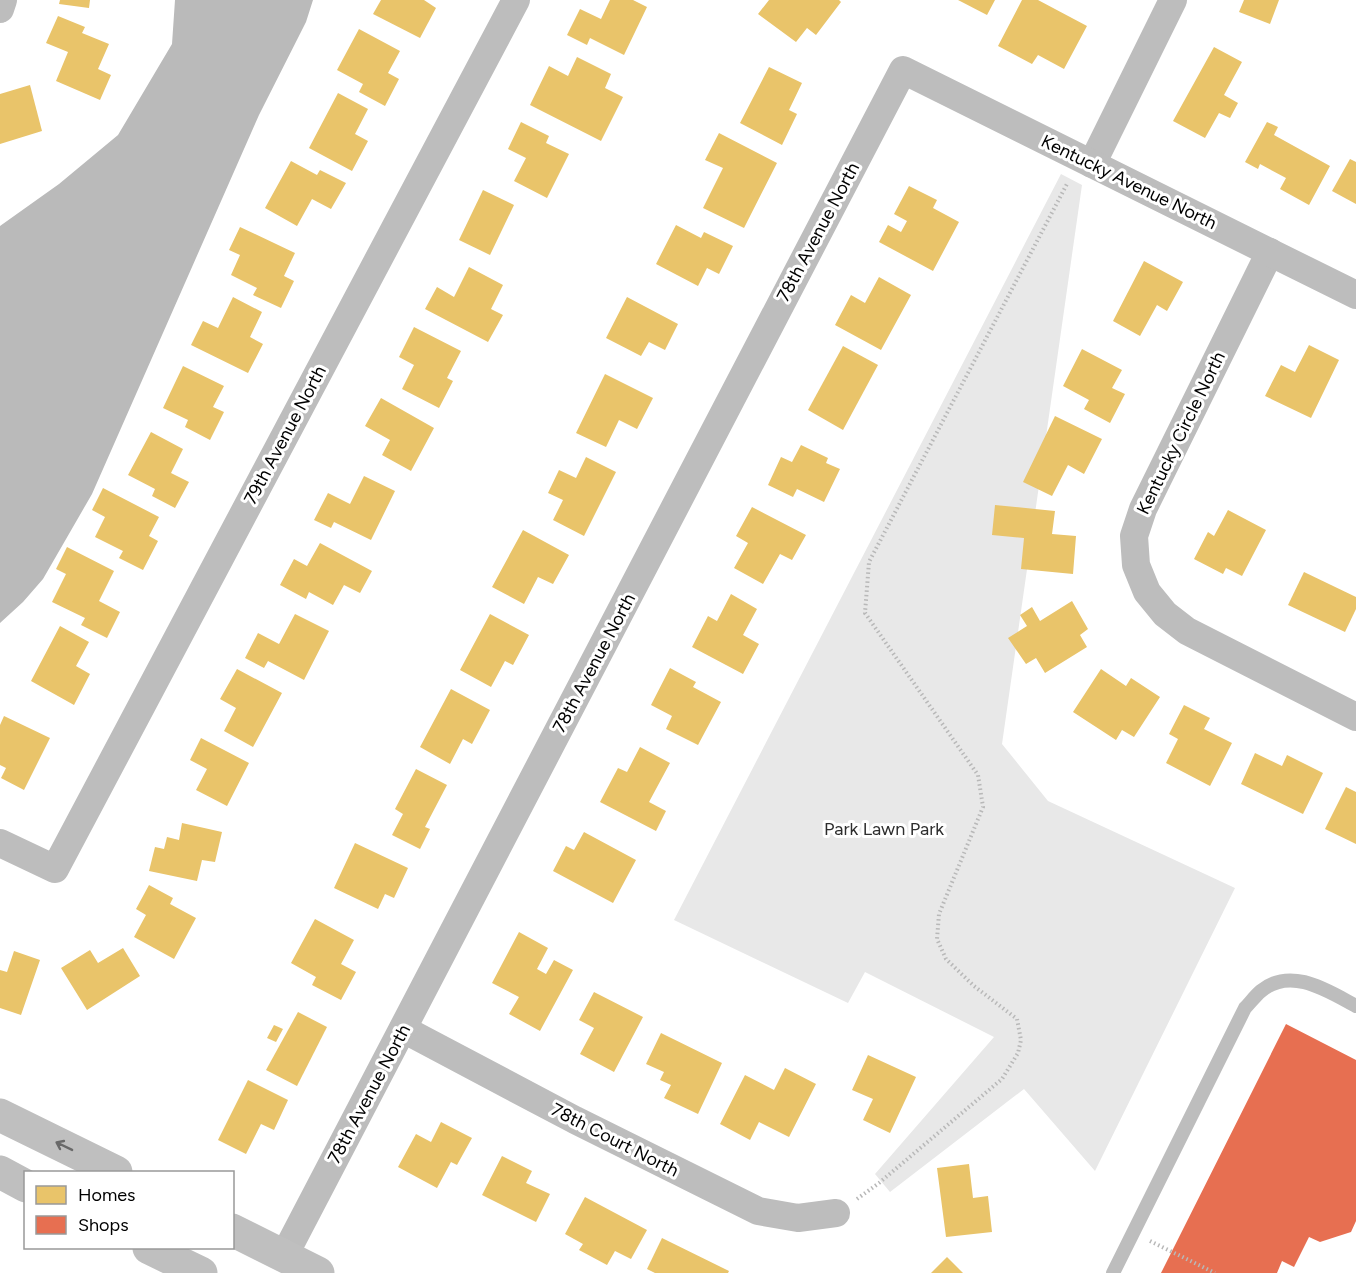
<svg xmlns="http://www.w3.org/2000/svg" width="1356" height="1273" viewBox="0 0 1356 1273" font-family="Figtree,sans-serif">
<rect width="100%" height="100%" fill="#fff"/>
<!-- green -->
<polygon fill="#e8e8e8" points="1061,174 1082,185 1002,744 1048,801 1235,888 1095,1171 1024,1089 890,1192 875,1174 994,1037 865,972 848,1003 674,920"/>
<!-- water -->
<polygon fill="#bababa" points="175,0 313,0 306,22 259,115 92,494 43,579 23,602 0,623 0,226 59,184 118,135 172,44"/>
<!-- homes -->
<g fill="#e9c46a">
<polygon points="60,0 90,0 89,8 59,4"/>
<polygon points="381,0 424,0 436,8 420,38 373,14"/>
<polygon points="610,0 633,0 647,7 624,55 590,38 587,45 567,35 580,9 601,19"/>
<polygon points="769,0 839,0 841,2 816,35 807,28 796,42 758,14"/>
<polygon points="958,0 995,0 987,15"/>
<polygon points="1022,0 1038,0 1087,26 1064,69 1038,55 1032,64 998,46"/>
<polygon points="1244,0 1279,0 1270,24 1239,12"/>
<polygon points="58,16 85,27 82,33 109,44 98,69 111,75 100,100 56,81 68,52 46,43"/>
<polygon points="359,29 400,51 388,73 399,79 385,106 359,92 363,84 337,70"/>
<polygon points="1214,47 1242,62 1224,95 1238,103 1230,118 1219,113 1205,138 1173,121"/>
<polygon points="577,57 611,74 605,88 623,97 601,141 530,105 549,66 568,76"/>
<polygon points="769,67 802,83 789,110 797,114 782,145 740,123"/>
<polygon points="30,85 42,131 0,144 0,94"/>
<polygon points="338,93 368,109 355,134 368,141 352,171 309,148"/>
<polygon points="521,122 549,136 546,143 569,154 547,198 514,181 526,158 508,149"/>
<polygon points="1267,122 1278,127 1274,135 1330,166 1309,205 1280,189 1286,178 1260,164 1258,169 1245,162"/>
<polygon points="719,133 777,163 744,228 703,208 723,168 705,160"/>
<polygon points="1350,159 1356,162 1356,204 1332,191"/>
<polygon points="291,161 317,175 320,170 346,183 331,209 312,199 297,226 265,208"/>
<polygon points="909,186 937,200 933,208 959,222 933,271 879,242 888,225 901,232 907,221 894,214"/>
<polygon points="483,190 514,205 490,255 459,240"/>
<polygon points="676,225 701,238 704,232 733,246 719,274 707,268 698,286 656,264"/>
<polygon points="240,227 295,253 284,276 294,281 281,308 253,295 257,288 231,275 240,255 229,250"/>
<polygon points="1144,261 1183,282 1167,311 1157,305 1140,336 1113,321"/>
<polygon points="469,267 503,285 491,309 503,315 488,342 425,309 437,287 454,297"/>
<polygon points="879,277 911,295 881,350 835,325 851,295 865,303"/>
<polygon points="233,297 262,312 250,337 263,344 248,373 191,345 203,321 218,328"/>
<polygon points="627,297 678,324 665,350 649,342 641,356 606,338"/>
<polygon points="414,327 461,351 447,378 453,381 439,408 402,389 414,365 399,357"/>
<polygon points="1309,345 1339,360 1311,418 1265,396 1281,365 1295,372"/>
<polygon points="843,346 878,365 843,430 808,410"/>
<polygon points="1082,349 1122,370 1112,388 1125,394 1110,423 1084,409 1089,400 1063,386"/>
<polygon points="183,366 224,386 213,407 224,412 210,440 185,427 188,420 163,408"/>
<polygon points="605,374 653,398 637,429 619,420 606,447 576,433"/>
<polygon points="381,398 434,428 411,471 382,455 390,440 365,426"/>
<polygon points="1055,416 1102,439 1084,474 1068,465 1052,496 1023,482"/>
<polygon points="151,432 183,449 171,473 189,482 175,508 152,496 155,489 128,475"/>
<polygon points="801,445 828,458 826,463 840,469 824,502 797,489 793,497 768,485 781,457 792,462"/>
<polygon points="586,457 616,472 584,536 553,520 563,500 548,493 559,470 576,478"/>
<polygon points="364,476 395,491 371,540 334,522 331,528 314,520 328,493 350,504"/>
<polygon points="103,488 159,517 149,536 158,541 143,570 119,558 123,551 95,537 105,517 92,510"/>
<polygon points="995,505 1055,511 1052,534 1076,536 1073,574 1021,569 1024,538 992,535"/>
<polygon points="752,507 806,535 792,560 780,554 763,584 734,568 748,543 736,536"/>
<polygon points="1228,510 1266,530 1242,576 1226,568 1223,574 1194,559 1208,532 1214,536"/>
<polygon points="523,530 569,555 553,584 538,577 524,604 492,587"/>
<polygon points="320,543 372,571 360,593 344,585 333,605 309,592 306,599 280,585 294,559 307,566"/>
<polygon points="67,547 114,571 99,601 120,612 107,638 81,625 85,618 52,602 66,574 56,569"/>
<polygon points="1304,572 1356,597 1356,609 1345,632 1288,605"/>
<polygon points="731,594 757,609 743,635 759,644 743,674 692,647 708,616 717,621"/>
<polygon points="1072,601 1088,629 1080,635 1087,647 1045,673 1036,658 1026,664 1008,638 1027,626 1020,615 1032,607 1040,621"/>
<polygon points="295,614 329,631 304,680 268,661 264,668 245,658 258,633 279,644"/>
<polygon points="490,614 529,635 513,665 505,661 491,687 460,670"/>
<polygon points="60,626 89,642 76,666 90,674 74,705 31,681"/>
<polygon points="670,668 696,682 693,687 721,702 698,745 666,729 672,716 651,705"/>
<polygon points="237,669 282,693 253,747 224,731 236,708 220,699"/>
<polygon points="1101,669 1126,686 1131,678 1160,697 1134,737 1122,730 1116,740 1073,712"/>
<polygon points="451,689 490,710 472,744 463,739 450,764 420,747"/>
<polygon points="1184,705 1210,718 1204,729 1232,743 1210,786 1166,763 1178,739 1169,734"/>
<polygon points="4,716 50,738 24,790 1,778 6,768 0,765 0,725"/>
<polygon points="201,738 249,763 227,806 196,790 207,769 190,760"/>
<polygon points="640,747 670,763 649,802 666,811 656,831 600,802 618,768 627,772"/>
<polygon points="1255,753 1282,766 1287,755 1323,773 1303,814 1241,784"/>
<polygon points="416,769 447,785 425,827 430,829 420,849 392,835 403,814 395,809"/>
<polygon points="1346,787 1356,792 1356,844 1325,829"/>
<polygon points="182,823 222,832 215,862 202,860 197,881 149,871 155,847 164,849 167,837 179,840"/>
<polygon points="584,832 636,860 613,903 553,871 566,846 574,850"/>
<polygon points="355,843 408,868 394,898 385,894 378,909 334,888"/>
<polygon points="149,885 173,898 170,904 196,918 174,959 134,937 146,915 136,909"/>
<polygon points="315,919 354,940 341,964 356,972 341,1000 312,985 316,977 291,963"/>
<polygon points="519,932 548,948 537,969 546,974 554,960 573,970 540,1031 509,1014 519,997 492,983"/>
<polygon points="123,948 140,976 87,1010 61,968 90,950 98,963"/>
<polygon points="14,951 40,960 21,1015 0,1008 0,970 7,972"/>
<polygon points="594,992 643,1017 614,1072 580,1054 594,1028 579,1020"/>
<polygon points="298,1012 327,1027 297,1086 266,1070"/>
<polygon points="274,1025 283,1029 276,1042 267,1038"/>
<polygon points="661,1033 722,1063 698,1114 664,1098 671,1085 660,1080 664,1072 646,1064"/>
<polygon points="868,1055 916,1077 890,1133 863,1120 873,1099 852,1090"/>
<polygon points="785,1068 816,1084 789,1137 759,1122 750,1140 720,1124 745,1075 774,1090"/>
<polygon points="248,1080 288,1100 274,1130 261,1124 246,1154 218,1140"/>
<polygon points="441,1122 472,1138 457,1165 451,1162 437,1188 398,1167 416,1134 431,1142"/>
<polygon points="502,1156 532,1171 526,1183 550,1194 536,1222 482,1195"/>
<polygon points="969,1164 973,1198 988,1196 992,1232 946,1237 937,1168"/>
<polygon points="585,1197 647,1230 631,1259 615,1251 607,1265 579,1250 583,1244 565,1234"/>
<polygon points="662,1238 729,1271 728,1273 655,1273 647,1269"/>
<polygon points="947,1257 963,1273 931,1273"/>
</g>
<!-- shops -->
<polygon fill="#e76f51" points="1286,1024 1356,1060 1356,1221 1351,1232 1320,1242 1309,1237 1294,1267 1282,1261 1277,1273 1161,1273"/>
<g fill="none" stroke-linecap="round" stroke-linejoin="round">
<!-- path -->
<g stroke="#b8b8b8" stroke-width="4" stroke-dasharray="1.5 3" stroke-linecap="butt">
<polyline points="857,1199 879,1183 1002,1079 1018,1053 1021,1040 1017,1019 974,986 946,959 937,939 939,914 983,807 978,775 865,613 869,562 1068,182"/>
<polyline points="1150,1241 1215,1273"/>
</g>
<!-- lane -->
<path stroke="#bdbdbd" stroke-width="14" d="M1113 1273 1245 1008C1250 1003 1255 996 1261 991 1291 966 1328 991 1356 1006"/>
<!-- street -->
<g stroke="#bdbdbd" stroke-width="28">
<polyline points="0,9 3,0"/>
<polyline points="1092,164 1173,0"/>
<polyline points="1270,252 1143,509 1134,536 1136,565 1147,592 1165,614 1187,631 1356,717"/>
<polyline points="0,843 55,869 516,0"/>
<polyline points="403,1029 575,1120 758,1211 798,1218 836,1213"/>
<polyline points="284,1256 903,70 1356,295"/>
</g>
<!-- secondary -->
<g stroke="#bfbfbf" stroke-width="33">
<polyline points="0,1115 116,1172"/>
<polyline points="0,1172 26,1186"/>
<polyline points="232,1230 318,1273"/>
<polyline points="149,1248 201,1273"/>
</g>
</g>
<!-- one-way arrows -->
<defs><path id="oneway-shaft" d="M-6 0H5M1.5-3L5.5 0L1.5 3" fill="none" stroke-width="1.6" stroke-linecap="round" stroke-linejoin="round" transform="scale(1.5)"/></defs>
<use stroke="#696969" href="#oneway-shaft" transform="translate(64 1146) rotate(-154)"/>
<g text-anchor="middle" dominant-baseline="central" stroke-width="6" stroke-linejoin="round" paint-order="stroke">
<!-- street labels -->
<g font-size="18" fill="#000" stroke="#fff">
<text transform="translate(1129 182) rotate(26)">Kentucky Avenue North</text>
<text transform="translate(818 232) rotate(-62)">78th Avenue North</text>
<text transform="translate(1181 433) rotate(-64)">Kentucky Circle North</text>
<text transform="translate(285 435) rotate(-62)">79th Avenue North</text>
<text transform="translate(594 663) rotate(-62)">78th Avenue North</text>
<text transform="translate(369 1094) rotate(-62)">78th Avenue North</text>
<text transform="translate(615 1140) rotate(27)">78th Court North</text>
</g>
<!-- park labels -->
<g font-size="18" fill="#2d2d2d" stroke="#fff">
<text x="884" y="829">Park Lawn Park</text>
</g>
</g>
<!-- legend -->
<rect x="24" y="1171" width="210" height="78" fill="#ffffff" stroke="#999999" stroke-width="1.5"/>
<rect x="36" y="1186" width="30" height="18" fill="#e9c46a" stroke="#999999" stroke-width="1.5"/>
<text x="78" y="1201" font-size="18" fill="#000000">Homes</text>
<rect x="36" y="1216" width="30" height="18" fill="#e76f51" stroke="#999999" stroke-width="1.5"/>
<text x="78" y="1231" font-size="18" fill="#000000">Shops</text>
</svg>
